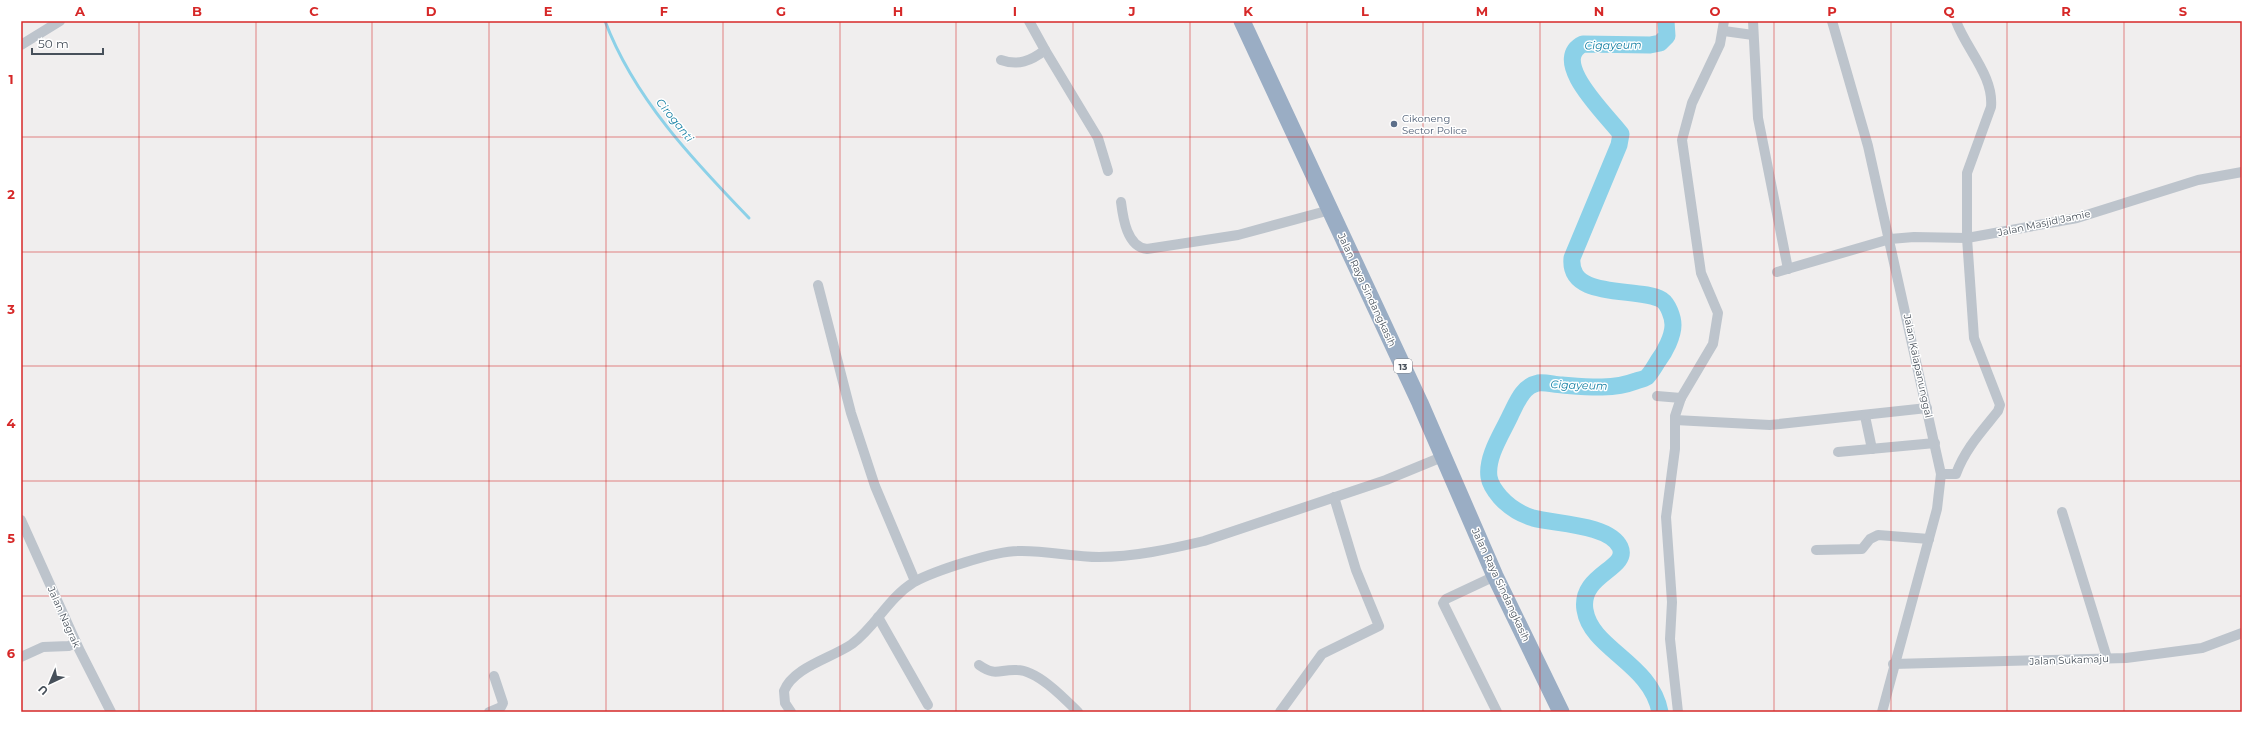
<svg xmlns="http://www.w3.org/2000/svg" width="2263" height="733" viewBox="0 0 2263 733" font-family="Montserrat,sans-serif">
<rect width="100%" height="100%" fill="#f0eeee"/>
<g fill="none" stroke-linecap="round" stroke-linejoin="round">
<!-- stream -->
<path stroke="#8cd1e8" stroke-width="3" d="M605 21C634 98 693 160 749 218"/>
<!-- river -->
<path stroke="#8cd1e8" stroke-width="17" d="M1660 712C1651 663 1591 649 1585 610 1579 574 1630 569 1620 547 1609 524 1555 524 1533 518 1520 514 1509 507 1500 497 1495 491 1490 484 1489 477 1486 456 1503 432 1511 414 1517 402 1523 386 1538 383 1546 382 1555 385 1562 385 1587 387 1612 390 1636 381 1639 380 1644 379 1647 377 1651 373 1655 366 1658 361 1665 352 1673 336 1673 325 1673 317 1668 304 1662 300 1639 286 1568 301 1572 258L1619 145 1621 134C1609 117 1548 61 1583 44L1650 45 1660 43 1667 36 1666 21"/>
<!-- minor -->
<g stroke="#bdc4cc" stroke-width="10">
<polyline points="1753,21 1758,118 1788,269"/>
<polyline points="1832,21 1868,146 1941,474 1937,509 1882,712"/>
<polyline points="1724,31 1753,35"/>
<polyline points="21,45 60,21"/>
<polyline points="1045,50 1098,138 1108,171"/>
<path d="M1001 60C1018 66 1031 61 1045 50L1029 21"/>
<path d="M1121 202C1123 218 1127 247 1147 249L1238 235 1330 210"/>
<polyline points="1777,272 1890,239 1914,237 1967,238 2077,218 2198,180 2242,172"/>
<polyline points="818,285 851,413 875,486 915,581"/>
<polyline points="1657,396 1681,398"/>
<polyline points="1865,416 1872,449"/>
<polyline points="1675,420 1770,425 1927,408"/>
<polyline points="1838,452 1935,443"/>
<path d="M1941 474H1956C1965 449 1982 431 1998 411L2000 405 1974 338 1967 238V173L1991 107C1994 76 1966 49 1956 21"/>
<polyline points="2062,512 2107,658"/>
<polyline points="21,520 79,649 111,712"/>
<polyline points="1816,550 1862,549 1870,539 1878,535 1929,539"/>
<polyline points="1495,576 1446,599 1443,603 1497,712"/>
<polyline points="878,617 928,705"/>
<polyline points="21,657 43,647 69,646 76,642"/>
<polyline points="1893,664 2126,658 2202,648 2242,633"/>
<path d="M979 665C996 677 999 669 1017 670 1037 670 1064 698 1078 712"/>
<polyline points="489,712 501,707 503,703 494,676"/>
<path d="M791 712 785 703 784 691C793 667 832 658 852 644 876 626 888 598 914 582 934 571 995 551 1018 551 1045 550 1072 557 1099 557 1134 557 1170 549 1204 541L1386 480 1442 457"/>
<polyline points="1280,712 1322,654 1379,626 1356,570 1334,497"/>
<polyline points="1678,712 1670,639 1672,602 1666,517 1675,449 1675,416 1681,398 1713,344 1718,313 1701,273 1682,140 1692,103 1720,44 1724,21"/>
</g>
<!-- trunk -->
<polyline stroke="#9aadc4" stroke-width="17" points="1242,21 1420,403 1495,576 1561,712"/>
</g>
<!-- grid -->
<path fill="none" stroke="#d62828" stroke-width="1" stroke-opacity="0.55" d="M139 21V712M256 21V712M372 21V712M489 21V712M606 21V712M723 21V712M840 21V712M956 21V712M1073 21V712M1190 21V712M1307 21V712M1423 21V712M1540 21V712M1657 21V712M1774 21V712M1891 21V712M2007 21V712M2124 21V712M21 137H2242M21 252H2242M21 366H2242M21 481H2242M21 596H2242"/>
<!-- markers -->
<circle fill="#5c6f8a" stroke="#fff" stroke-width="1.5" cx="1394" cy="124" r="4"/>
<g text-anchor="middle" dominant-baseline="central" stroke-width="3" stroke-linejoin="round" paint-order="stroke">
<!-- shield labels -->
<rect fill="#fff" stroke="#7e848c" stroke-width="1" x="1394" y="359" width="18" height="14" rx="3"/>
<g font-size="9" font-weight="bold" fill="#47505a">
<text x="1403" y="366">13</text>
</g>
<!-- service labels -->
<g font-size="10" fill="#4e5e75" stroke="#fff" text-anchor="start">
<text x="1402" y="118">Cikoneng<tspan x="1402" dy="12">Sector Police</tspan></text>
</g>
<!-- street labels -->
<g font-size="10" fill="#47505a" stroke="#fff">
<text transform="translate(2044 223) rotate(-12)">Jalan Masjid Jamie</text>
<text transform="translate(1367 290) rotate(65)">Jalan Raya Sindangkasih</text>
<text transform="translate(1918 366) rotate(78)">Jalan Kalapanunggal</text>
<text transform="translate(1501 585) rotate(65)">Jalan Raya Sindangkasih</text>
<text transform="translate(64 617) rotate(66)">Jalan Nagrak</text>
<text transform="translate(2069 660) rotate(-2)">Jalan Sukamaju</text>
</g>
<!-- water labels -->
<g font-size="11" font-style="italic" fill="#127ea2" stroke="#fff">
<text transform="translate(1613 45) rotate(-1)">Cigayeum</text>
<text transform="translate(675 120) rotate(51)">Ciroganti</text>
<text transform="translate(1579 385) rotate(2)">Cigayeum</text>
</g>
</g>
<!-- border -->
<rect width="2263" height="733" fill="none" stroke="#ffffff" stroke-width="44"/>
<!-- north arrow -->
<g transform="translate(50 683) rotate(224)" stroke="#ffffff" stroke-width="3" paint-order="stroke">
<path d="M0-3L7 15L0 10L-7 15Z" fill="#47505a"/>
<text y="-6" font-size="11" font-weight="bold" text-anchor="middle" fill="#47505a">U</text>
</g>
<!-- scale -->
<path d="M32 48v6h71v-6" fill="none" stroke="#47505a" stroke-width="2"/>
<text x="38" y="48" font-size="12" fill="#47505a" stroke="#ffffff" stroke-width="3" paint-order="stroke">50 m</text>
<rect x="22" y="22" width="2219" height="689" fill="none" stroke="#d62828" stroke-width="1.5"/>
<g font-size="13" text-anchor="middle" font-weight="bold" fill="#d62828">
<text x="80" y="16">A</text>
<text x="197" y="16">B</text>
<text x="314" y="16">C</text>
<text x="431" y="16">D</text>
<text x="548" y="16">E</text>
<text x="664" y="16">F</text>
<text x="781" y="16">G</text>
<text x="898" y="16">H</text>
<text x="1015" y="16">I</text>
<text x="1132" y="16">J</text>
<text x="1248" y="16">K</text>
<text x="1365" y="16">L</text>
<text x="1482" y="16">M</text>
<text x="1599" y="16">N</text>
<text x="1715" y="16">O</text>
<text x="1832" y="16">P</text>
<text x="1949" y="16">Q</text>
<text x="2066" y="16">R</text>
<text x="2183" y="16">S</text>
<text x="11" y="84">1</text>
<text x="11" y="199">2</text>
<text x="11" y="314">3</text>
<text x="11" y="428">4</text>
<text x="11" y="543">5</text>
<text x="11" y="658">6</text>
</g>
</svg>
